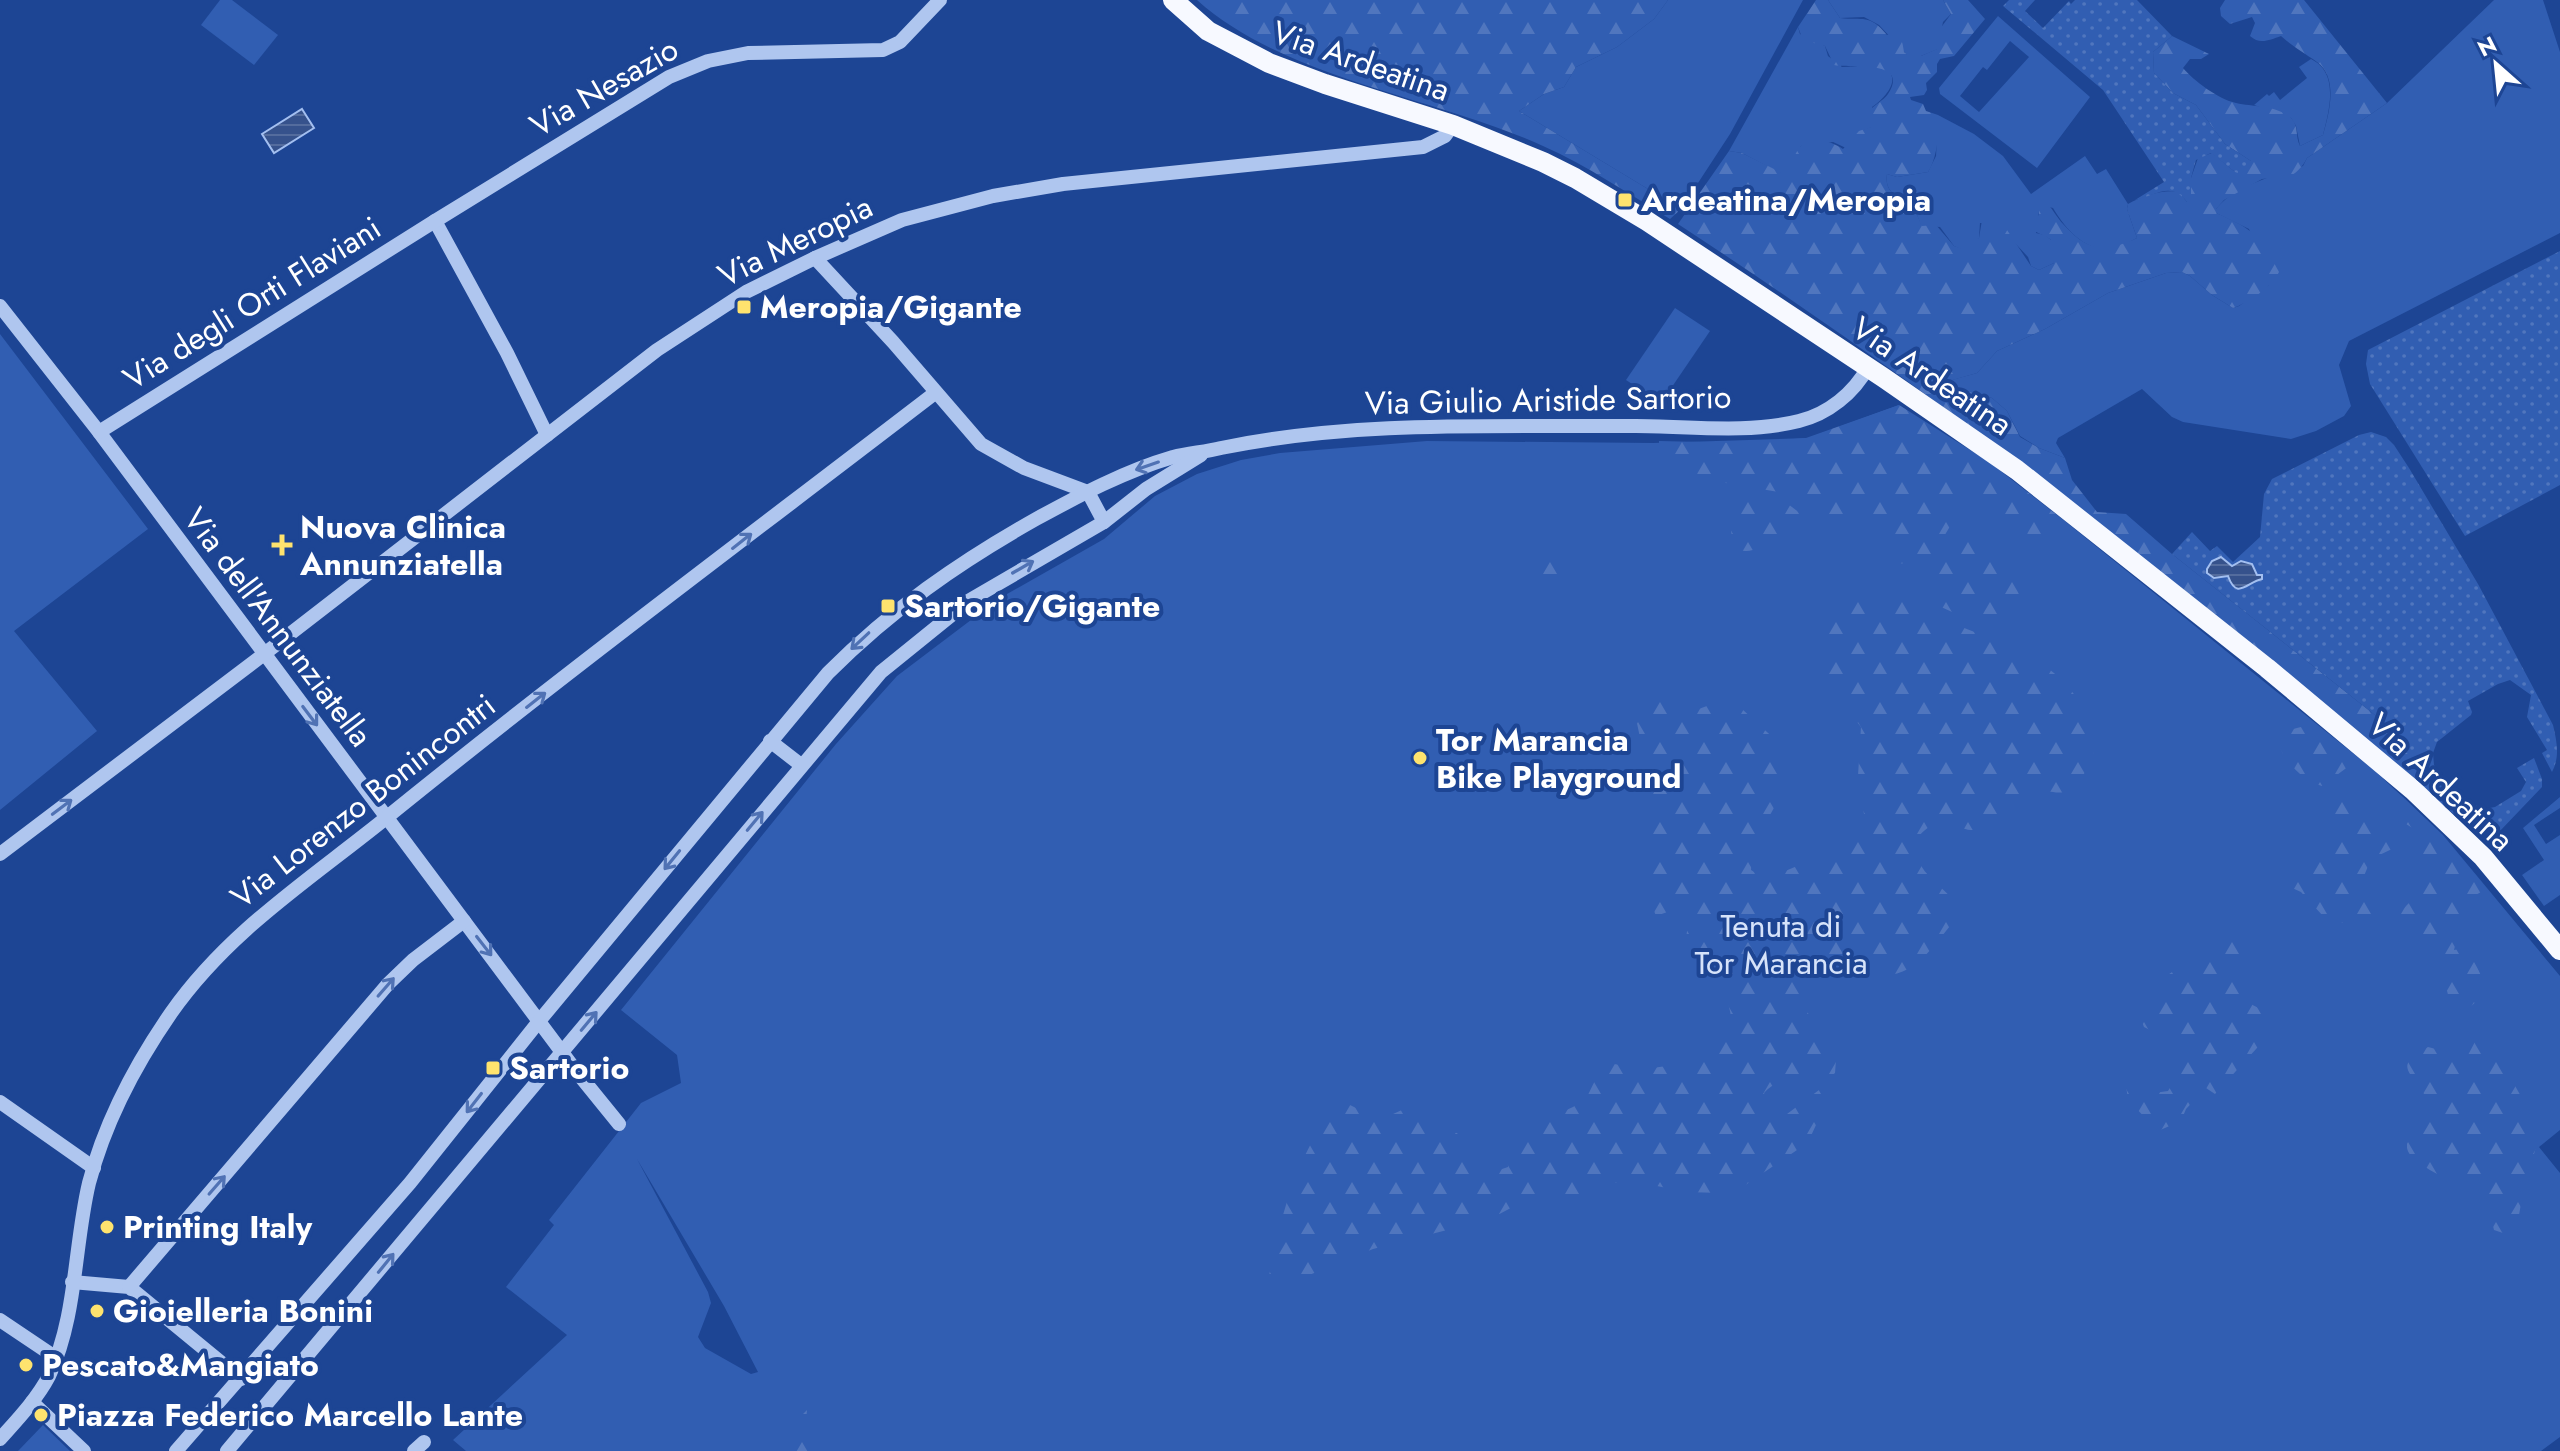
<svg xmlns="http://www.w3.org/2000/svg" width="2560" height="1451" viewBox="0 0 2560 1451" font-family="Jost,sans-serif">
<defs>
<pattern id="forest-firs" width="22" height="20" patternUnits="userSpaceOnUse" patternTransform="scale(2)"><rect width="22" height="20" fill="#315eb2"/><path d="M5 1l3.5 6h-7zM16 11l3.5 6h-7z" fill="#5076be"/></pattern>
<pattern id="garden-dots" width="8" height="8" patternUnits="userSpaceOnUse" patternTransform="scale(2)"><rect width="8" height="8" fill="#315eb2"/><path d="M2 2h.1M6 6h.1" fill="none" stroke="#5076be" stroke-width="1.8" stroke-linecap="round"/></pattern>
<pattern id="water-rules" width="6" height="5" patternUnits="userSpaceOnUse" patternTransform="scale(2)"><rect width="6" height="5" fill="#36528c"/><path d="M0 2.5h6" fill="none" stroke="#546c9d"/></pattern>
</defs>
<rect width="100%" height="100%" fill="#1d4594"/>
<!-- green -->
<g fill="#315eb2" fill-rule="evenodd">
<polygon points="220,0 232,0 278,35 254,65 201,25"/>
<polygon points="1668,0 1803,0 1730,134 1681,209 1519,111 1544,94 1564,87 1576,67 1617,47 1654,19"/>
<polygon points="1828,0 1943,0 1951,14 1943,22 1938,49 1921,56 1908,56 1879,25 1864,17 1840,18"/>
<path d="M2494 0H2543L2560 52V233L2349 341 2339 365 2351 406 2344 416 2316 431 2291 439 2183 422 2172 417 2142 389 2058 438 2056 443 2065 458 2039 448 2020 436 2007 411 1992 398 1948 386V381L1977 373 1997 351 2045 329 2108 293 2166 273 2182 272 2190 276 2212 295 2233 308 2239 306 2269 285 2249 229 2216 213V209C2234 186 2276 175 2303 166L2307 158 2387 103Z"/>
<path d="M1998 16 2090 97 2037 168 1940 94 1939 88ZM2010 41 2029 57 1979 112 1960 96 1983 67 1987 70Z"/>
<path d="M1798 27 1800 34 1825 46 1828 56 1842 67C1854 67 1871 63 1882 67 1905 77 1884 99 1872 107V127L1859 132 1846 148 1833 142 1801 146 1790 169 1784 175 1742 153 1729 151Z"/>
<path d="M2311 59C2340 73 2329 111 2323 135L2300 146 2296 126 2291 118 2254 105 2267 94 2269 96 2274 92 2280 100 2307 78 2299 67Z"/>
<path d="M1938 115 1974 134 2003 156 2031 194 2085 156 2097 174 2106 169 2128 204 2127 209 2137 238C2127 243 2112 251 2101 249 2079 245 2063 225 2053 208L2040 205 2036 233 2045 235 2051 240 2054 263 2039 270 2031 266 2028 257 1997 224 1980 223 1979 238 1963 250 1954 246 1940 227 1921 226C1919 220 1917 213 1913 208 1900 196 1884 195 1887 174L1897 177 1928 172 1936 156Z"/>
<polygon points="1675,308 1710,331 1661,403 1626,380"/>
<polygon points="0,334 148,529 14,631 97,731 0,810"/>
<path d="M1899 405 2066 522 2375 771 2443 835 2560 976V1130L2539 1147 2560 1173V1437L2541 1451H466L453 1440 567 1335 506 1287 554 1225 549 1220 641 1103 681 1083 677 1055 621 1010 836 744 897 676 1000 598 1104 539 1155 496 1197 474 1241 460 1280 453 1427 441 1653 443 1808 438ZM637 1159 724 1306 758 1372 751 1374 705 1348 698 1337 711 1303 708 1292Z"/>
<polygon points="2560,797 2560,808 2534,825 2546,844 2560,835 2560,895 2544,906 2522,875 2544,860 2523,828"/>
<polygon points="43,1425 70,1451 18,1451"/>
</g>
<!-- forest -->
<g fill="url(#forest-firs)">
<path d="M1197 0H1668L1654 19 1617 47 1576 67 1564 87 1544 94 1519 111 1681 209 1670 219C1629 194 1588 166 1543 146 1436 97 1285 79 1197 0Z"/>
<path d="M1816 0H1828L1840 18C1863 21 1869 13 1887 35L1894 32 1901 35 1904 52 1909 56H1921L1937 49 1934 37 1951 14 1943 0H1968L1985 19 1954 56 1940 59 1937 64V72L1926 83 1927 90 1924 95 1910 97 1911 100 1923 104 1926 111 1938 115C1940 130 1937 159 1928 172L1897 177 1887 174C1884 195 1900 197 1913 208 1917 213 1919 220 1922 226L1936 225 1954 246 1963 249 1971 240 1979 238 1982 220 1990 219 1997 224H2003L2031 266 2039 270 2054 263 2046 249 2051 240C2044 234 2036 234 2029 227L2031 220 2039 215V205L2044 201C2053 208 2056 217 2064 225 2089 253 2106 252 2137 238L2127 209 2128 204C2142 196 2164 189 2179 192L2187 202H2191V178L2198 158 2212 153 2235 172 2251 161 2225 144 2196 105 2173 93 2154 73 2153 52 2172 36 2209 54 2201 59H2190L2183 68C2194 81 2218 99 2236 103 2253 107 2276 105 2291 118 2299 126 2295 136 2300 146L2323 135C2329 114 2339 78 2317 62 2304 53 2293 47 2281 36 2269 40 2260 45 2250 36L2255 23 2252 17 2230 24 2221 16 2220 8 2225 0H2304L2387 103 2307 158C2300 172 2288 180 2272 182L2269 178 2262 179 2224 200 2216 209V213C2255 230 2259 235 2279 272 2272 287 2248 303 2233 308L2212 295 2190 276 2182 272 2166 273 2108 293 2045 329 1997 351 1977 373 1949 381 1948 386 1992 398 2007 411 2020 437 2039 448 2065 458 2072 480 2097 512 2126 514 2172 554 2395 731 2396 743 2499 832 2486 842C2231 619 1962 410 1678 224L1729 151 1742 153 1784 174C1793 167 1793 155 1800 147 1812 134 1832 142 1843 149L1859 131 1871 127 1869 111C1875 104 1883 101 1888 94 1911 58 1848 69 1834 65L1825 46 1803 40 1798 27Z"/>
<path d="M1899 405 1989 462 2066 522C2066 536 2060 541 2047 545L2009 523 1975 491 1970 493 1934 553 1923 561 1897 564 1879 536 1853 517 1829 518 1817 512 1797 495 1720 482 1659 460V441L1742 443 1806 438Z"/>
<path d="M1744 499 1788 504 1809 520C1802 529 1757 553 1745 551 1740 551 1737 548 1733 546L1731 530Z"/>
<polygon points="1968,517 2016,576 2019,595 2004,613 1981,625 1930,602 1940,593 1936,567 1937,559"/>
<polygon points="1565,560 1567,565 1544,590 1528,570 1527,565 1532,561"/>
<path d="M1903 593C1955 638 2031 637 2073 693 2099 727 2104 735 2084 774 2080 782 2078 789 2069 791 2051 796 2051 786 2028 798 2011 808 1993 831 1971 830 1963 830 1956 823 1948 822 1936 821 1917 831 1916 845 1915 879 1953 887 1960 914 1938 938 1917 979 1880 975 1861 973 1840 963 1821 957L1807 964 1798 977 1812 1027 1836 1060 1835 1073C1818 1088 1784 1070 1764 1093L1773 1117 1779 1120 1819 1090 1824 1092 1827 1101 1810 1138 1797 1150 1741 1188 1722 1193 1686 1192 1628 1180 1615 1183 1598 1195 1580 1198 1541 1195 1524 1201 1490 1219 1373 1249 1297 1280 1269 1276C1282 1211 1296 1158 1336 1104L1346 1103 1380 1120 1404 1109 1423 1113 1433 1130 1457 1133C1467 1147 1474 1164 1487 1174L1508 1167 1507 1137 1573 1107 1586 1099 1601 1068 1614 1064 1646 1069 1673 1065 1720 1040 1732 1022C1726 984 1715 966 1686 940L1690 904 1656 916 1642 879 1651 812 1643 752 1633 704 1670 699 1696 710 1726 699 1742 709 1781 745 1787 785 1753 845 1751 870 1766 879 1838 849 1864 814 1858 776 1861 727 1821 677 1822 619 1837 601H1872Z"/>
<path d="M2313 724 2403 797 2438 831 2427 837 2398 819 2392 805 2349 766 2322 786C2304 781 2284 762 2279 744L2293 729Z"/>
<path d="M2341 786C2354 800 2373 829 2390 835 2399 839 2412 835 2421 838 2449 845 2467 869 2485 890L2466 900 2454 950 2468 947 2483 980 2480 998 2468 1009 2450 1002 2439 961 2400 932H2393L2388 924 2423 889 2407 851 2392 849 2371 859 2359 888 2370 899 2378 916C2369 945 2342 918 2323 916L2301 892 2290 887 2288 877C2301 855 2312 866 2332 857L2330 843 2335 838 2324 804 2332 790Z"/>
<path d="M2231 925 2240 927C2253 949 2226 984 2245 1000 2251 1005 2261 1009 2268 1012L2267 1037 2215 1094 2206 1088 2186 1109 2181 1121 2158 1131 2128 1100 2126 1085 2139 1080 2154 1093 2168 1091 2183 1066 2176 1043 2144 1027 2139 1014C2156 987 2167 962 2204 967L2223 928Z"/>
<path d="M2485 1036 2508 1061 2514 1084 2540 1130C2533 1163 2520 1194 2518 1226L2506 1234 2494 1230 2486 1197C2470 1188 2405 1165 2407 1146 2407 1134 2420 1122 2428 1114 2427 1107 2427 1099 2424 1094 2409 1069 2394 1066 2428 1047L2467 1057 2477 1038Z"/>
<polygon points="807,1410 806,1421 820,1451 787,1451 784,1441 796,1421"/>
</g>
<!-- garden -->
<g fill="url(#garden-dots)">
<path d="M2009 0H2035L2025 11 2043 28 2069 1 2071 4 2075 0H2137L2172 36 2153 52 2154 73 2173 93 2196 105 2225 144 2251 161V166L2238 173 2235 172 2211 153 2196 160 2191 178V202H2187C2171 181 2157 195 2135 200L2164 182 2103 90 2003 6Z"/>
<polygon points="2560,251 2560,485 2465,536 2370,384 2366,364 2368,350"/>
<path d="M2371 432 2386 437 2394 445 2409 468 2478 584 2553 725C2557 742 2560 757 2552 772L2542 753 2547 750 2527 717 2531 695 2510 680 2498 684 2468 701 2472 712 2471 715 2437 742 2433 753 2434 765 2440 774 2471 803 2484 809 2495 807 2521 791 2526 782 2517 768 2534 758 2542 779V787L2499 832 2395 743V731L2172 554 2192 532 2210 551 2217 546 2233 562 2260 537 2264 494 2272 479 2359 435Z"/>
</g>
<!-- water -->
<g fill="url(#water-rules)" stroke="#a3bff0" stroke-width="2">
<polygon points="302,109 314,128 274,153 262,134"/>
<path d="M2221 557 2232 566 2241 561 2252 564 2257 575H2262V579C2247 582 2237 601 2228 576L2214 578 2207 573V569L2212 561Z"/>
</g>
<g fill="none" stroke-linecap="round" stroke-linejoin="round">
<!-- minor -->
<g stroke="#afc6ef" stroke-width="14">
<polyline points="435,221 507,353 547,435"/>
<polyline points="815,258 893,342 981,444 1024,468 1088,492"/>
<polyline points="0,306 99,432 576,1071 619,1124"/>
<polyline points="99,432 435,221 669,77 708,61 748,53 883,50 900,42 940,0"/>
<polyline points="1088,492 1104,522"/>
<polyline points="770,741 801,765"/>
<polyline points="0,854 255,661 657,350 746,292 815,258 902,220 993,196 1063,184 1423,147 1445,136 1453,125"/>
<polyline points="0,1102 94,1168"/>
<polyline points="72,1282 129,1287 241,1379"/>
<polyline points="129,1287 388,984 413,960 464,921"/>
<polyline points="0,1320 55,1357"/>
<polyline points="32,1402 84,1451"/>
<path d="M0 1439C17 1420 37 1399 49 1376 77 1317 74 1246 89 1183 105 1122 135 1065 171 1013 227 933 306 882 381 822 562 675 750 535 935 393"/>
<path d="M176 1451 410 1183 540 1020 828 673C892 609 958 563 1036 519 1080 495 1125 471 1173 457 1189 453 1205 452 1221 448 1357 420 1497 427 1636 426 1689 426 1747 434 1799 421 1828 414 1854 393 1868 367"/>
<polyline points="227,1451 881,672 970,600 1104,522 1146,489 1201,455"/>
<polyline points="414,1451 424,1442"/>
</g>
<!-- major -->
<polyline stroke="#f7f9ff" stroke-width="20" points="1173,0 1208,31 1269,63 1325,84 1453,125 1543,162 1575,178 1647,221 1884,378 2017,470 2267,668 2413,790 2483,857 2560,950"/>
</g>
<!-- one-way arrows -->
<defs><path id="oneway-shaft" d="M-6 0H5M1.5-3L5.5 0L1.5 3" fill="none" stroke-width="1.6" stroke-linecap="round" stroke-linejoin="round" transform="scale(2)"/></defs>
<g stroke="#5072b4">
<use href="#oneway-shaft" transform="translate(1147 466) rotate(161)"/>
<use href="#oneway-shaft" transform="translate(742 541) rotate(-38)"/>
<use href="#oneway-shaft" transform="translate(1023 567) rotate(-30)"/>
<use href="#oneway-shaft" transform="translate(860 641) rotate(137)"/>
<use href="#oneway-shaft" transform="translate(536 700) rotate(-38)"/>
<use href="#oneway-shaft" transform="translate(310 716) rotate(53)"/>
<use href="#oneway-shaft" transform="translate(62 807) rotate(-37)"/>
<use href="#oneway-shaft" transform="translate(755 821) rotate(-50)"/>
<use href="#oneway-shaft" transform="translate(672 860) rotate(129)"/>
<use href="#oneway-shaft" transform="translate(484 946) rotate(52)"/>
<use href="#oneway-shaft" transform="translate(386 987) rotate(-49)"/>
<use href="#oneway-shaft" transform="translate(589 1021) rotate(-50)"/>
<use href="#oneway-shaft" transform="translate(474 1103) rotate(128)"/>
<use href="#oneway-shaft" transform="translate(217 1185) rotate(-49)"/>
<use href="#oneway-shaft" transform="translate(386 1263) rotate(-51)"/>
</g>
<!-- markers -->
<g fill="#fee36e" stroke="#1d4594" stroke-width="3">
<rect x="1617" y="192" width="16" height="16" rx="4"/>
<rect x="736" y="299" width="16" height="16" rx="4"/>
<path d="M278 533h8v8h8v8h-8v8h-8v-8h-8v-8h8z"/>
<rect x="880" y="598" width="16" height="16" rx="4"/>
<circle cx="1420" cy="758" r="8"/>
<rect x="485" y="1060" width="16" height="16" rx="4"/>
<circle cx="107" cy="1227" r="8"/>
<circle cx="97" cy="1311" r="8"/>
<circle cx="26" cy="1365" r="8"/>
<circle cx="41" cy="1415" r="8"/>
</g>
<g text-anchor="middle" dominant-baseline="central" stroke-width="8" stroke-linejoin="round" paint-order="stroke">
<!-- street labels -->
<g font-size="32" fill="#fff" stroke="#1d4594">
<text transform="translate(1361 61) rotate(19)">Via Ardeatina</text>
<text transform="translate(604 87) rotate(-30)">Via Nesazio</text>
<text transform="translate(795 241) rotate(-26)">Via Meropia</text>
<text transform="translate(252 303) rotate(-32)">Via degli Orti Flaviani</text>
<text transform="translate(1932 376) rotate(34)">Via Ardeatina</text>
<text transform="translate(1548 400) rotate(-1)">Via Giulio Aristide Sartorio</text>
<text transform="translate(278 627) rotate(53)">Via dell'Annunziatella</text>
<text transform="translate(2441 782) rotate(43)">Via Ardeatina</text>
<text transform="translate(363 801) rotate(-38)">Via Lorenzo Bonincontri</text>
</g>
<!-- poi labels -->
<g font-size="32" font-weight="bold" fill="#fff" stroke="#1d4594" text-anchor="start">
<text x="1641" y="200">Ardeatina/Meropia</text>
<text x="760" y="307">Meropia/Gigante</text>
<text x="300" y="527">Nuova Clinica<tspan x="300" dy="37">Annunziatella</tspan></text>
<text x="904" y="606">Sartorio/Gigante</text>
<text x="1436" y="740">Tor Marancia<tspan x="1436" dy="37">Bike Playground</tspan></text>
<text x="509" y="1068">Sartorio</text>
<text x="123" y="1227">Printing Italy</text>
<text x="113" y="1311">Gioielleria Bonini</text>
<text x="42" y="1365">Pescato&amp;Mangiato</text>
<text x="57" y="1415">Piazza Federico Marcello Lante</text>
</g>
<!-- park labels -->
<g font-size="32" fill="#d6e3fa" stroke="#1d4594">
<text x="1781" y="926">Tenuta di<tspan x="1781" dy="37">Tor Marancia</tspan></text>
</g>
</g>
<!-- north arrow -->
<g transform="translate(2496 64) rotate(333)" stroke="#1d4594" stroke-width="6" paint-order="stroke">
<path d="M0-6L14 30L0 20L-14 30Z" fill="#ffffff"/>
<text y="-12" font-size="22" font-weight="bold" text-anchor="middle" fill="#ffffff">N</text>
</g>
</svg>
